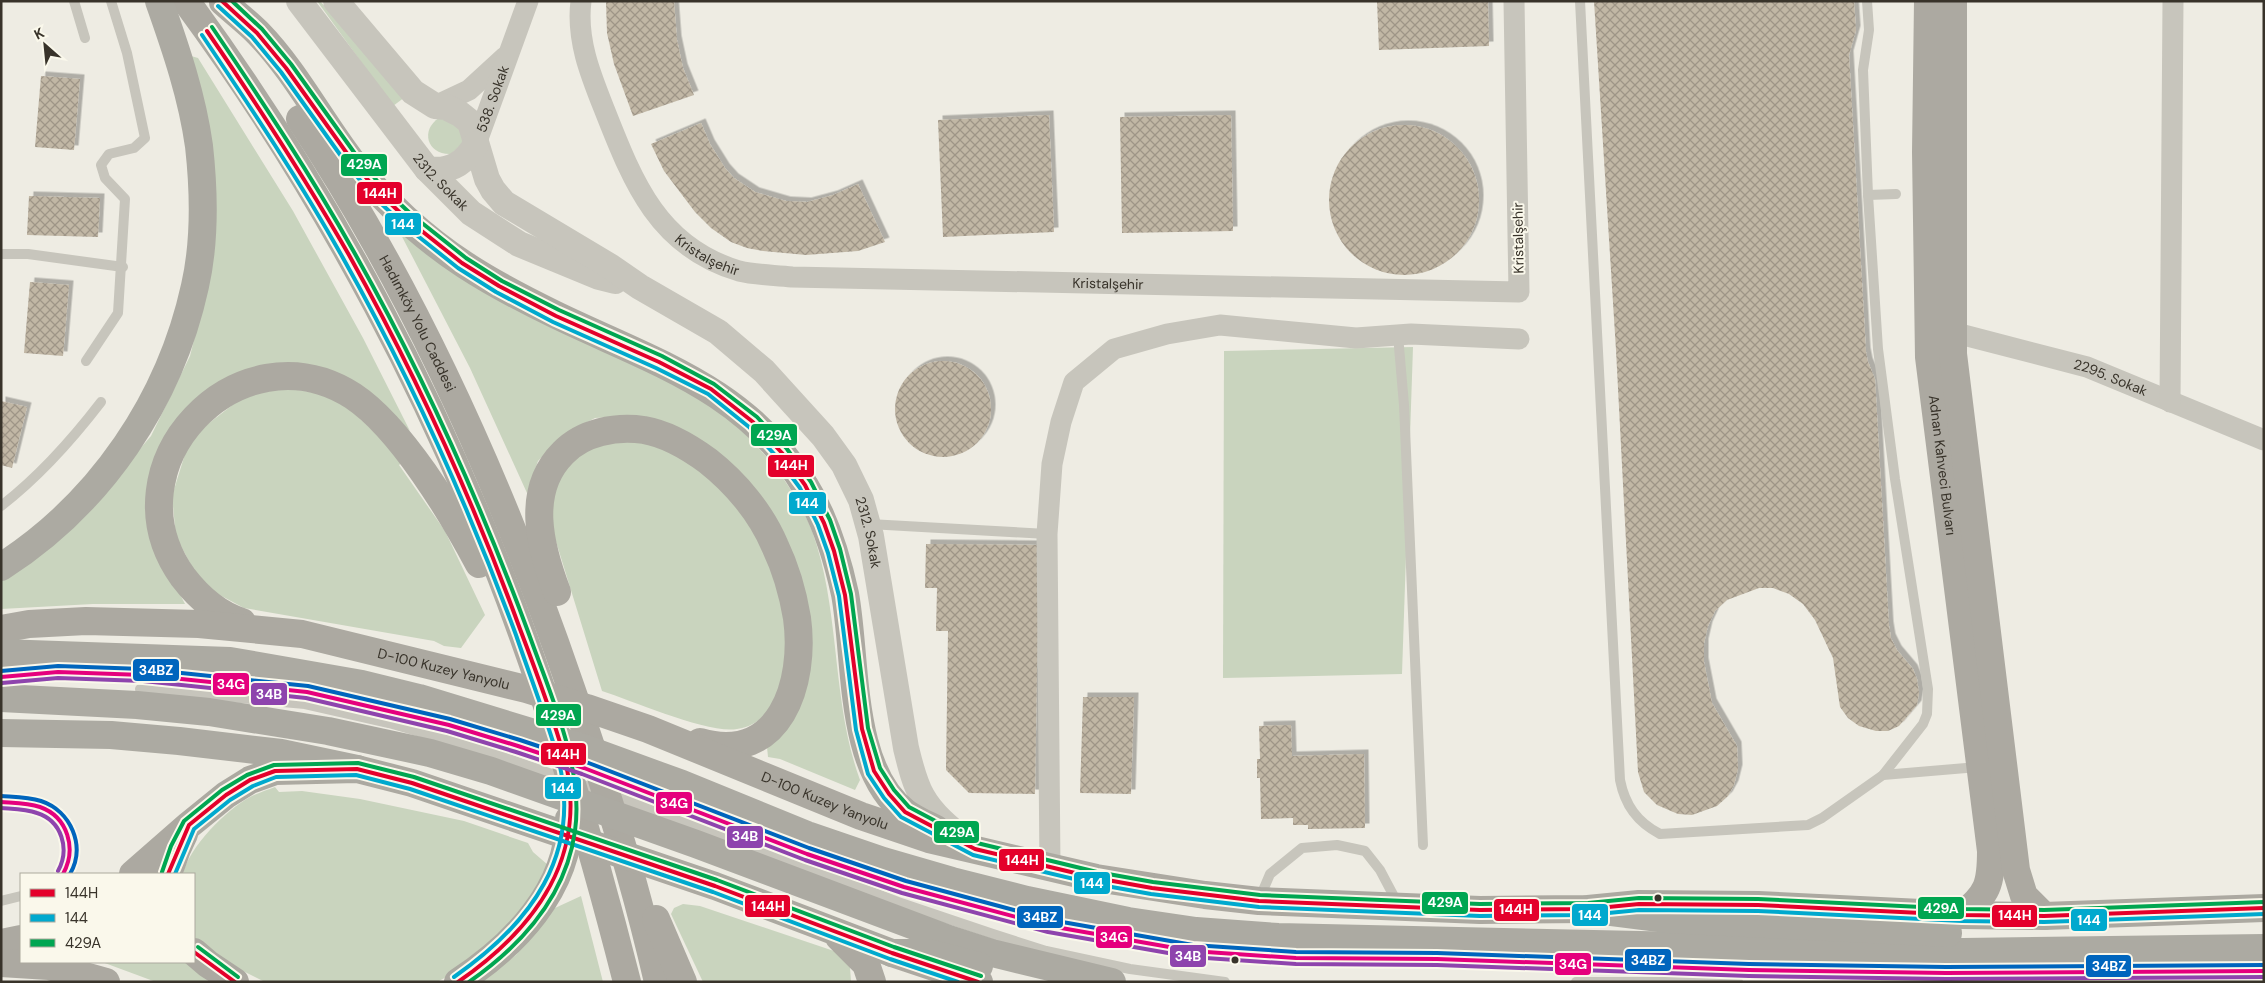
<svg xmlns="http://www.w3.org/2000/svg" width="2265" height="983" viewBox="0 0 2265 983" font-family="'DM Sans',sans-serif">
<defs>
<pattern id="building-cross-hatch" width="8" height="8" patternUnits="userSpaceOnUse" patternTransform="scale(1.25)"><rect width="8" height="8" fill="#c1b7a5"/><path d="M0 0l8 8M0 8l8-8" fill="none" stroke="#9e9587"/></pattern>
<filter id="shadow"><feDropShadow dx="4.5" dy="-4.5" stdDeviation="0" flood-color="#0004"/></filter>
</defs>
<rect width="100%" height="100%" fill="#eeece3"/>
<!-- grass -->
<g fill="#c9d4be">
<polygon points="317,1 320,1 405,97 393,106"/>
<polygon points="191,56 198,58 293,211 363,338 410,431 379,401 344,379 193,402 160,555 185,604 93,604 1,609 1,581 30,562 127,464 151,436 190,356 200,316"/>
<path d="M439 118 457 120 464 142 451 154C427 155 420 130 439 118Z"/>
<path d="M397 227C464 266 530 305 596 344 629 363 664 377 697 396 744 425 792 479 812 531 841 611 831 701 860 780L855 790 780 759 768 757 767 747 789 722 784 537 627 416 595 418 564 434 538 461 527 493 470 368Z"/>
<polygon points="1413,347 1402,674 1223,678 1224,351"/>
<polygon points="286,388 322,394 350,409 404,461 399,465 445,531 485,615 461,648 444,646 434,641 244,608 216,593 207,584 205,585 196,574 176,537 172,496 190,438 244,396"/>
<path d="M638 437C655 445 677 452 693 462 703 470 737 503 744 513 759 533 769 558 777 582 790 624 796 720 737 729 708 734 633 701 602 691L550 522 556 479 591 444Z"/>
<path d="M275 787 279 792 302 791 360 799 464 821 528 843 533 852 548 865 523 913 465 967 437 982H265L237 968 194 939V874H183C189 847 226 810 250 797 258 793 267 790 275 787Z"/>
<polygon points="581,896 603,982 480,982 516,955 555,908"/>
<polygon points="683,904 700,906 834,951 850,967 851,982 703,982 671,914 674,908"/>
<polygon points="102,962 185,962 209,982 156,982"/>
</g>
<!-- building -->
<g fill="url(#building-cross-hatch)" filter="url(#shadow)">
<polygon points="606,1 674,1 677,40 683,68 694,95 633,116 614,64 607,33"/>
<polygon points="1377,1 1488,1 1489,46 1379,50"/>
<polygon points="1594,1 1854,1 1856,30 1849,55 1866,352 1868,362 1875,379 1889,626 1891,638 1897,650 1913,669 1917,679 1919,693 1917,705 1899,726 1888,731 1876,731 1859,726 1848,718 1840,707 1833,658 1815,620 1803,604 1789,594 1773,588 1759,588 1727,600 1715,611 1708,626 1704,643 1704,662 1712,703 1737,746 1738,769 1734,785 1728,796 1717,806 1692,815 1678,814 1657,805 1644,792 1638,772 1616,350"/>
<polygon points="41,76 80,79 74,150 35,147"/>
<polygon points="1049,115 1054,232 943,237 938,120"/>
<polygon points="1231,115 1233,231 1122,233 1120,117"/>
<polygon points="701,123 710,144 725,168 734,178 755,192 786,201 807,202 833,195 858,184 885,242 858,251 806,255 763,251 747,248 731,242 711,228 695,212 664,171 651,144"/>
<circle cx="1404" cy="200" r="75"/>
<polygon points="29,196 100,198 98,237 27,235"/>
<polygon points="30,282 69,285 63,356 24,353"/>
<circle cx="943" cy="409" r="48"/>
<polygon points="1,401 27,407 12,468 1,465"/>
<polygon points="926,544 1039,545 1035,794 969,793 946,770 948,631 936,631 937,588 925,588"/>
<polygon points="1083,697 1134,697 1131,794 1080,793"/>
<polygon points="1291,725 1292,756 1364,754 1365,828 1308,829 1308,825 1293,825 1293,818 1261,819 1260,778 1257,778 1257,759 1260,759 1259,726"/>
</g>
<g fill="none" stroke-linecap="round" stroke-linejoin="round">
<!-- service -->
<g stroke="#c7c5bc" stroke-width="10">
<polyline points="74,1 85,38"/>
<path d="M1580 1 1620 780C1625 805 1637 822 1660 834L1808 825 1822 818 1883 775 1978 767"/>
<polyline points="1867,1 1869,30 1863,70 1868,195 1878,349 1895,479 1928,689 1927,714 1923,724 1883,775"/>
<polyline points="1868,195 1896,194"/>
<polyline points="1,254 28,254 123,267"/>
<polyline points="1398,335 1404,405 1423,845"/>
<polyline points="86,361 118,313 125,199 105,178 101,165 109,154 134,148 145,138 127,53 111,1"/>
<path d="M1 506C40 476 71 441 101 402"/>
<polyline points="869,524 1047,534"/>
<polyline points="143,675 307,692 449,725 584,768 807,854 904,887 1050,926 1192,951 1296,958 1437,959 1749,970 1946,973 2264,971"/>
<polyline points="140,689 305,704 389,723 486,751 694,824 898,902 993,934 1046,951 1130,969 1225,982"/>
<path d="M1 802C14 803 28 803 40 807 66 815 81 851 63 874"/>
<polyline points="1259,900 1270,874 1302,848 1337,845 1365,851 1380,870 1398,904"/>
<polyline points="1,901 21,896"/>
<polyline points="1576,982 1738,982"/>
</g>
<!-- minor -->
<g stroke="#c7c5bc" stroke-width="21">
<path id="s1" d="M581 1C576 40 591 76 605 111 633 182 658 247 739 271 755 275 775 275 792 277L1519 292 1514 1"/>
<polyline points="435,106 469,90 505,57"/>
<path id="s2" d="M476 144 528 1"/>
<path id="s3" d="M1952 332 2087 367 2264 440"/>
<polyline points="2170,402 2173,1"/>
<polyline points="1050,867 1047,534 1052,464 1061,422 1074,382 1114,349 1167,334 1220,325 1356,338 1411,334 1519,339"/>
</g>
<!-- tertiary -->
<g stroke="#c7c5bc" stroke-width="26">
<path id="s4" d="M299 1 427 169 471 213 519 244 599 277 615 281"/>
<path id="s5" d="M336 1 413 92 435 106 446 107 460 114 470 122 487 179 493 190 504 203 611 267 640 287 718 332 764 371 823 436 844 465 861 500 871 536 906 748C910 764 914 782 922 796 934 818 957 834 975 849"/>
<path d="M427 169C450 173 465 163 476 144"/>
</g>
<!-- primary -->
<g stroke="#aca9a1" stroke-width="28">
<path d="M186 1C327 193 442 409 522 633 563 747 597 864 627 982"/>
<path id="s6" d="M1928 1 1926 152 1929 357 1991 851C1991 884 1988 894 1962 915"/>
<polyline points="1953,1 1953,354 2016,870 2024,896 2044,916"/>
<path d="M223 2C234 12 247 22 258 33 294 70 319 118 350 159 382 199 422 237 465 265 494 284 525 300 556 315 651 361 748 389 805 486 825 518 837 557 845 594 857 659 848 768 905 812 914 819 926 824 936 829"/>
<path id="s7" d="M300 119C417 295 503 489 571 688 605 784 635 882 658 982"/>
<path d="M557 592C540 547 525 491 563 453 583 432 616 426 644 430 667 434 689 447 708 461 736 483 761 513 775 546 786 569 793 594 797 618 806 683 780 765 700 742"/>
<path d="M242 622C217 614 199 598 183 577 103 466 239 323 353 396 401 428 452 513 479 564"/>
<path id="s8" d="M1 629 29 624 86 621 199 624 302 634 526 689 587 708 648 729 861 816 929 839 1096 878 1205 895 1259 901 1480 910 1588 909 1639 904 1758 905 1962 915 2044 916 2264 908"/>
<polyline points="133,874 189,825 226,795 250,780 275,771 357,769 412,783 462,800 715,886 892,953 979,982"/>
<polyline points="168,874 177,849 184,834"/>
<polyline points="656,919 683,982"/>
<polyline points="839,937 866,964 872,982"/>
<polyline points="1,943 21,939"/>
<polyline points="194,952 208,964 235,982"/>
<polyline points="1,963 49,966 106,982"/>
<path d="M458 982C514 946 569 889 569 819"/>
</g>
<!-- trunk -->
<g stroke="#acaaa2" stroke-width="28">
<path d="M1 567C101 503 170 400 195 286 205 242 204 191 199 146 192 96 176 49 159 1"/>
<polyline points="1,653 230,661 362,684 419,698 583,748 682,784 807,835 883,861 952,881 1027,900 1128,921 1196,931 1278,937 1963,952 2264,948"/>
<polyline points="1,698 137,705 209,712 328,731 430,753 491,771 696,844 949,939 992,953 1112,982"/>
<polyline points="1,733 111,735 179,741 281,753 357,769"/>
<polyline points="1588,909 1667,919 1948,933"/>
<polyline points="892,953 929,953 979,966"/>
</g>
<!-- bus-1 casing -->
<g stroke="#faf8eb" stroke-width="8">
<g id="bus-1">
<polyline points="222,1 257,33 286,68 351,159 377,191 408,220 462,263 499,286 556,316 659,362 711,389 753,422 782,453 805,485 824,523 834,551 845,595 862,729 874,771 889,794 905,812 975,849 1096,878 1152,888 1259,901 1480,910 1588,909 1639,904 1758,905 1962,915 2044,916 2264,908"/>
<path d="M207 31C257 104 305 178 349 255 416 375 473 500 520 629 536 671 552 713 564 756 590 856 536 928 458 982"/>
<polyline points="168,874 189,825 226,795 250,780 275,771 357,769 412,783 715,886 892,953 978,982"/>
<polyline points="194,952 235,982"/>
</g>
</g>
<!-- bus-2 casing -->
<g stroke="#faf8eb" stroke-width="8">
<g id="bus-2">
<polyline points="218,6 252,37 281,72 346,163 373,196 404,225 458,268 496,292 553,322 656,368 708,394 749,427 777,457 800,488 818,525 828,553 839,596 856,730 868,774 884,798 901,817 973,855 1095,884 1151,894 1259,907 1480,916 1588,915 1639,910 1758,911 1962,921 2044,922 2264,914"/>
<path d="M202 35C251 108 300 181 343 258 411 379 468 505 516 635 530 676 546 717 558 758 583 855 530 924 454 977"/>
<polyline points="175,874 194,829 230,800 253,786 276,777 356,775 410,789 713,892 890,959 958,982"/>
</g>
</g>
<!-- bus-3 casing -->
<g stroke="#faf8eb" stroke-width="8">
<g id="bus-3">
<polyline points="232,1 262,29 291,64 356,155 382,187 412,215 466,258 502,281 559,310 662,356 714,384 757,417 787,449 811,482 830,520 840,549 851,594 868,728 880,768 894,790 909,807 977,843 1097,872 1153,882 1260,895 1480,904 1588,903 1639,898 1758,899 1962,909 2044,910 2264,902"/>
<path d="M212 27C262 101 311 175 354 252 424 376 481 504 530 637 551 696 584 768 575 831 566 896 522 945 469 982"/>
<polyline points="162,872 171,846 184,821 222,790 247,775 274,765 358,763 414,777 717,880 894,947 981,976"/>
<polyline points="198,947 238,977"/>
</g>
</g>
<!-- bus-4 casing -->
<g stroke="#faf8eb" stroke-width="8">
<g id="bus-4">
<polyline points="1,677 58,672 143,675 307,692 449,725 518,746 584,768 807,854 904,887 1050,926 1192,951 1296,958 1437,959 1749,970 1946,973 2264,971"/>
<path d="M1 802C14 803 28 803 40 807 68 817 77 849 63 874"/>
</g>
</g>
<!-- bus-5 casing -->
<g stroke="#faf8eb" stroke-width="8">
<g id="bus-5">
<polyline points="2,683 58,678 143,681 306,698 447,731 516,752 582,774 805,860 902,893 1048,932 1191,957 1296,964 1437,965 1749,976 1946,979 2264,977"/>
<path d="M1 808C13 809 26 809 37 813 62 821 70 849 58 871"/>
</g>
</g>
<!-- bus-6 casing -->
<g stroke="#faf8eb" stroke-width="8">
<g id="bus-6">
<polyline points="1,671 58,666 143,669 308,686 450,719 520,740 586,762 809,848 906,881 1051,920 1193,945 1296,952 1437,953 1749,964 1946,967 2264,965"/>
<path d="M1 796C14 797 28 797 41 801 71 811 86 846 70 874"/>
</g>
</g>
<!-- bus-1 -->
<use href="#bus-1" stroke="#e4002b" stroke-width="4"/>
<!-- bus-2 -->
<use href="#bus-2" stroke="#00a9ce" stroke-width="4"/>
<!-- bus-3 -->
<use href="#bus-3" stroke="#00a651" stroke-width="4"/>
<!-- bus-4 -->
<use href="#bus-4" stroke="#e5007d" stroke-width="4"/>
<!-- bus-5 -->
<use href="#bus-5" stroke="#8e44ad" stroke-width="4"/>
<!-- bus-6 -->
<use href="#bus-6" stroke="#0065bd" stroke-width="4"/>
</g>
<!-- markers -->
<g fill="#38332a" stroke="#faf8eb" stroke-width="2">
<circle cx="1658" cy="898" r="4.5"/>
<circle cx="1235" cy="960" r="4.5"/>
</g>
<g text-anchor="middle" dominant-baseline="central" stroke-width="4" stroke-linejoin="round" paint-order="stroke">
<!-- street labels -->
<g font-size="14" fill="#38332a" stroke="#faf8eb">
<text stroke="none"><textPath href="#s2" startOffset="48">538. Sokak</textPath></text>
<text stroke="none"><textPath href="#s4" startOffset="230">2312. Sokak</textPath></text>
<text transform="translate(1518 238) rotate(-91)">Kristalşehir</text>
<text stroke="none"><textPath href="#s1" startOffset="296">Kristalşehir</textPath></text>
<text stroke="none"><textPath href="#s1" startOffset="701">Kristalşehir</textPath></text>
<text stroke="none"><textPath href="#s7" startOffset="236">Hadımköy Yolu Caddesi</textPath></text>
<text stroke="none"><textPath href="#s3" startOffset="165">2295. Sokak</textPath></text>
<text stroke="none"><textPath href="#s6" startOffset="465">Adnan Kahveci Bulvarı</textPath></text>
<text stroke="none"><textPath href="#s5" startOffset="780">2312. Sokak</textPath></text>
<text stroke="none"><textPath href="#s8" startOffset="448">D-100 Kuzey Yanyolu</textPath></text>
<text stroke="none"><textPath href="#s8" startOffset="852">D-100 Kuzey Yanyolu</textPath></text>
</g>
</g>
<g stroke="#faf8eb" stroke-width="2">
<rect x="340" y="153" width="48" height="24" rx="5" fill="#00a651"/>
<rect x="356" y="181" width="47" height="24" rx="5" fill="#e4002b"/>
<rect x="384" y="212" width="38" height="24" rx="5" fill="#00a9ce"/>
<rect x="750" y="423" width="48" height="24" rx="5" fill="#00a651"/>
<rect x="767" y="454" width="48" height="24" rx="5" fill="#e4002b"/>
<rect x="788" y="491" width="39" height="24" rx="5" fill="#00a9ce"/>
<rect x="132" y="658" width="48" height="24" rx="5" fill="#0065bd"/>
<rect x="212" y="672" width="38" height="24" rx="5" fill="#e5007d"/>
<rect x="250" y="682" width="38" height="24" rx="5" fill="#8e44ad"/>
<rect x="535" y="703" width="47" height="24" rx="5" fill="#00a651"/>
<rect x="540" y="742" width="47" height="24" rx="5" fill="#e4002b"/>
<rect x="544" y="776" width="38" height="24" rx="5" fill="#00a9ce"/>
<rect x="655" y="791" width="38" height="24" rx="5" fill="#e5007d"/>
<rect x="933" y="820" width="47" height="24" rx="5" fill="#00a651"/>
<rect x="726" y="825" width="38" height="24" rx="5" fill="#8e44ad"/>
<rect x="998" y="848" width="47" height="24" rx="5" fill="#e4002b"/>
<rect x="1073" y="871" width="38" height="24" rx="5" fill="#00a9ce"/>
<rect x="1421" y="891" width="48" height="24" rx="5" fill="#00a651"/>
<rect x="744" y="894" width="47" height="24" rx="5" fill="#e4002b"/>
<rect x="1917" y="896" width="48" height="24" rx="5" fill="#00a651"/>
<rect x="1493" y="898" width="47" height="24" rx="5" fill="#e4002b"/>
<rect x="1571" y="903" width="38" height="24" rx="5" fill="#00a9ce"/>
<rect x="1991" y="904" width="47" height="24" rx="5" fill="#e4002b"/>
<rect x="1016" y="905" width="48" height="24" rx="5" fill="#0065bd"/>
<rect x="2070" y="908" width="38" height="24" rx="5" fill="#00a9ce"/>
<rect x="1095" y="925" width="38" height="24" rx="5" fill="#e5007d"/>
<rect x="1169" y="944" width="38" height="24" rx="5" fill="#8e44ad"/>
<rect x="1624" y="948" width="48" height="24" rx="5" fill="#0065bd"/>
<rect x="1554" y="952" width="38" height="24" rx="5" fill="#e5007d"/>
<rect x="2085" y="954" width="47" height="24" rx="5" fill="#0065bd"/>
</g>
<g font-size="14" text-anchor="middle" font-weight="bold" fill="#fff">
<text x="364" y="169">429A</text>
<text x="380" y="198">144H</text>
<text x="403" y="229">144</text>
<text x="774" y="440">429A</text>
<text x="791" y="470">144H</text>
<text x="807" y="508">144</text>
<text x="156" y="675">34BZ</text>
<text x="231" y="689">34G</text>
<text x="269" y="699">34B</text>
<text x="558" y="720">429A</text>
<text x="563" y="759">144H</text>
<text x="563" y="793">144</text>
<text x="674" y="808">34G</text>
<text x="957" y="837">429A</text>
<text x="745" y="841">34B</text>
<text x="1022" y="865">144H</text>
<text x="1092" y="888">144</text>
<text x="1445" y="907">429A</text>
<text x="768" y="911">144H</text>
<text x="1941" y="913">429A</text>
<text x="1516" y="914">144H</text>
<text x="1590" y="920">144</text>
<text x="2015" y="920">144H</text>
<text x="1040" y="922">34BZ</text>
<text x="2089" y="925">144</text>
<text x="1114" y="942">34G</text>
<text x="1188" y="961">34B</text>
<text x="1648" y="965">34BZ</text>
<text x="1573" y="969">34G</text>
<text x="2109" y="971">34BZ</text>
</g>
<!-- border -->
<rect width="2265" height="983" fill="none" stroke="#38332a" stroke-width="5"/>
<!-- legend -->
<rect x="20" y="873" width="175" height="90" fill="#faf8eb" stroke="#aca99e"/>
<rect x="30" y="889" width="25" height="8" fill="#e4002b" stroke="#aca99e"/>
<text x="65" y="898" font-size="15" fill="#38332a">144H</text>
<rect x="30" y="914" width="25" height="8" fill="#00a9ce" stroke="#aca99e"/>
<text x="65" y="923" font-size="15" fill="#38332a">144</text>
<rect x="30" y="939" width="25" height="8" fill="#00a651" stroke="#aca99e"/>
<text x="65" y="948" font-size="15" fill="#38332a">429A</text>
<!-- north arrow -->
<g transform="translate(45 45) rotate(333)" stroke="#faf8eb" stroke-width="4" paint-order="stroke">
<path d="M0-4L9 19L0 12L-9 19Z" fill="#38332a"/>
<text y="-8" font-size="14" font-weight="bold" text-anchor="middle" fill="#38332a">K</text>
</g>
</svg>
